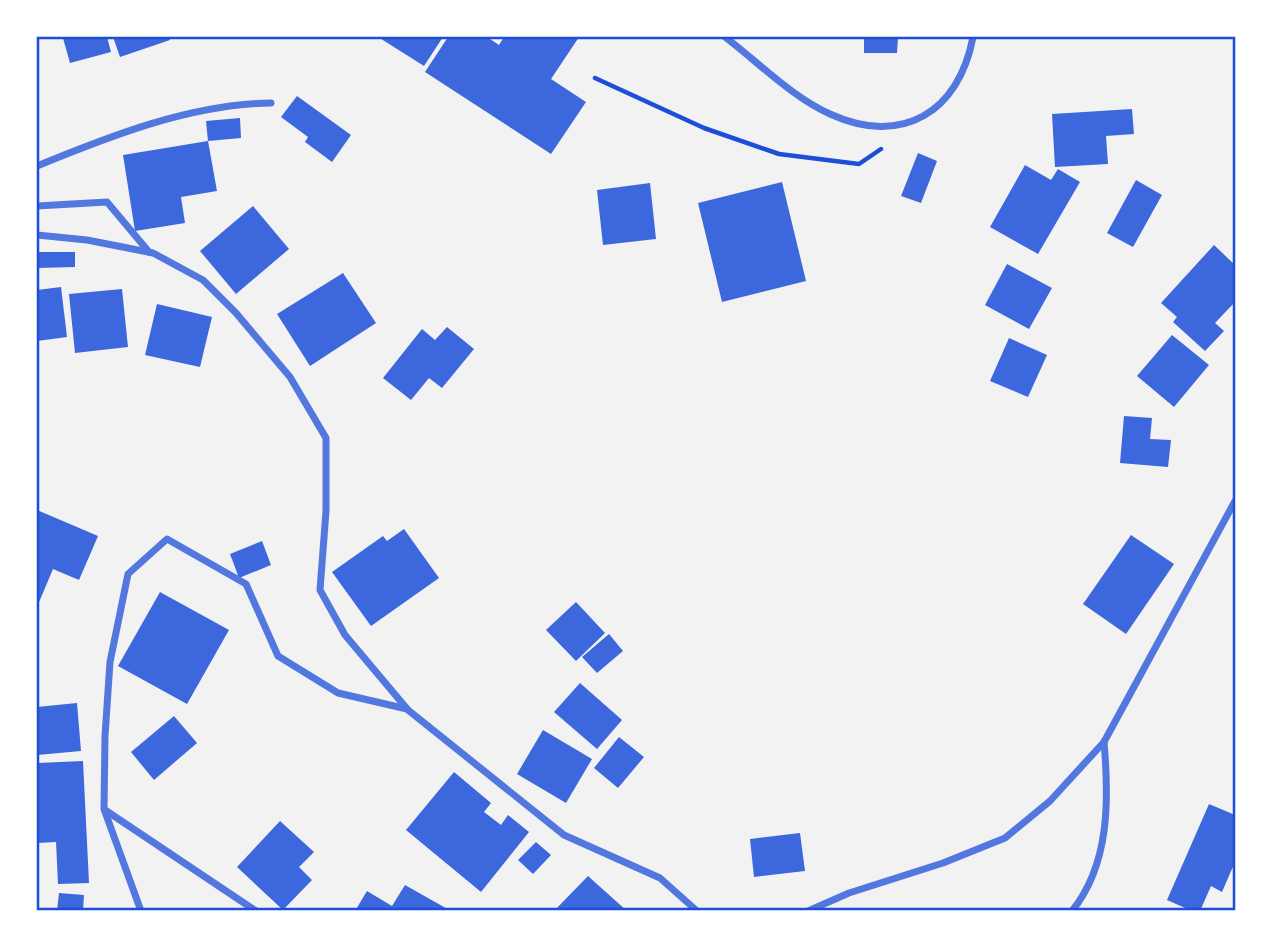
<svg xmlns="http://www.w3.org/2000/svg" width="1272" height="948" viewBox="0 0 1272 948" font-family="Quicksand,sans-serif">
<rect width="100%" height="100%" fill="#f2f2f2"/>
<!-- building -->
<g fill="#3d67dc">
<polygon points="107,37 111,52 70,63 63,38"/>
<polygon points="113,37 169,37 170,40 120,57"/>
<polygon points="378,37 443,37 424,66"/>
<polygon points="448,37 487,37 499,45 504,37 579,37 551,79 586,102 551,154 425,72"/>
<polygon points="864,37 898,37 897,53 864,53"/>
<polygon points="297,96 351,135 332,162 305,142 308,137 281,117"/>
<polygon points="1132,109 1134,134 1106,136 1108,164 1055,167 1052,114"/>
<polygon points="240,118 241,138 208,141 206,121"/>
<polygon points="208,141 217,191 181,197 185,223 135,231 123,155"/>
<polygon points="918,153 937,161 921,203 901,196"/>
<polygon points="1025,165 1051,180 1058,169 1080,182 1038,254 990,227"/>
<polygon points="1136,180 1162,195 1133,247 1107,233"/>
<polygon points="782,182 806,281 722,302 698,203"/>
<polygon points="650,183 656,239 603,245 597,190"/>
<polygon points="253,206 289,249 236,294 200,251"/>
<polygon points="1214,245 1235,265 1235,302 1215,323 1224,331 1205,351 1173,322 1177,317 1161,303"/>
<polygon points="37,252 75,252 75,267 37,268"/>
<polygon points="1007,264 1052,288 1029,329 985,305"/>
<polygon points="343,273 376,323 310,366 277,314"/>
<polygon points="61,287 67,337 37,341 37,290"/>
<polygon points="122,289 128,347 75,353 69,294"/>
<polygon points="157,304 212,317 200,367 145,355"/>
<polygon points="447,327 474,349 442,388 429,378 411,400 383,378 422,329 435,340"/>
<polygon points="1172,335 1209,365 1174,407 1137,376"/>
<polygon points="1009,338 1047,355 1028,397 990,381"/>
<polygon points="1124,416 1152,418 1150,439 1171,440 1168,467 1120,463"/>
<polygon points="37,510 98,536 79,580 53,569 37,607"/>
<polygon points="404,529 439,578 371,626 332,572 383,536 387,541"/>
<polygon points="1131,535 1174,564 1126,634 1083,604"/>
<polygon points="262,541 271,565 239,578 230,554"/>
<polygon points="160,592 229,630 187,704 118,666"/>
<polygon points="576,602 605,633 576,661 546,630"/>
<polygon points="609,634 623,651 597,673 582,657"/>
<polygon points="580,683 622,720 597,749 554,712"/>
<polygon points="77,703 81,751 37,755 37,707"/>
<polygon points="174,716 197,743 154,780 131,752"/>
<polygon points="543,730 592,759 566,803 517,774"/>
<polygon points="619,737 644,757 618,788 594,768"/>
<polygon points="83,761 89,883 58,884 56,842 37,843 37,763"/>
<polygon points="454,772 491,803 484,812 501,825 508,815 529,832 481,892 406,830"/>
<polygon points="1209,804 1235,815 1235,862 1222,892 1211,886 1200,911 1192,911 1167,900"/>
<polygon points="280,821 314,852 299,867 312,880 283,910 237,867"/>
<polygon points="800,833 805,871 754,877 750,839"/>
<polygon points="536,842 551,855 533,874 518,860"/>
<polygon points="588,876 627,911 554,911"/>
<polygon points="405,885 451,911 355,911 367,891 392,906"/>
<polygon points="59,893 84,895 83,911 57,911"/>
</g>
<g fill="none" stroke-linecap="round" stroke-linejoin="round">
<!-- path -->
<polyline stroke="#1d4ed8" stroke-width="4.5" points="595,78 704,128 779,154 859,164 881,149"/>
<!-- minor -->
<g stroke="#5277de" stroke-width="7">
<path d="M725 37C758 62 792 97 830 114 902 147 959 112 973 37"/>
<path d="M37 166C110 136 191 104 271 103"/>
<polyline points="37,206 107,202 149,252"/>
<polyline points="37,235 87,240 153,253 203,280 236,313 290,377 326,438 326,511 320,590 345,635 408,710 564,835 660,878 697,911"/>
<polyline points="105,810 256,911"/>
<polyline points="141,911 104,809 105,736 110,662 128,574 167,539 246,584 278,656 338,693 407,709"/>
<polyline points="808,911 849,893 943,863 1005,838 1050,801 1104,742 1235,501"/>
<path d="M1072 911C1110 864 1109 799 1104 742"/>
</g>
</g>
<!-- border -->
<rect width="1272" height="948" fill="none" stroke="#ffffff" stroke-width="77"/>
<rect x="38" y="38" width="1196" height="871" fill="none" stroke="#1d4ed8" stroke-width="2.5"/>
</svg>
